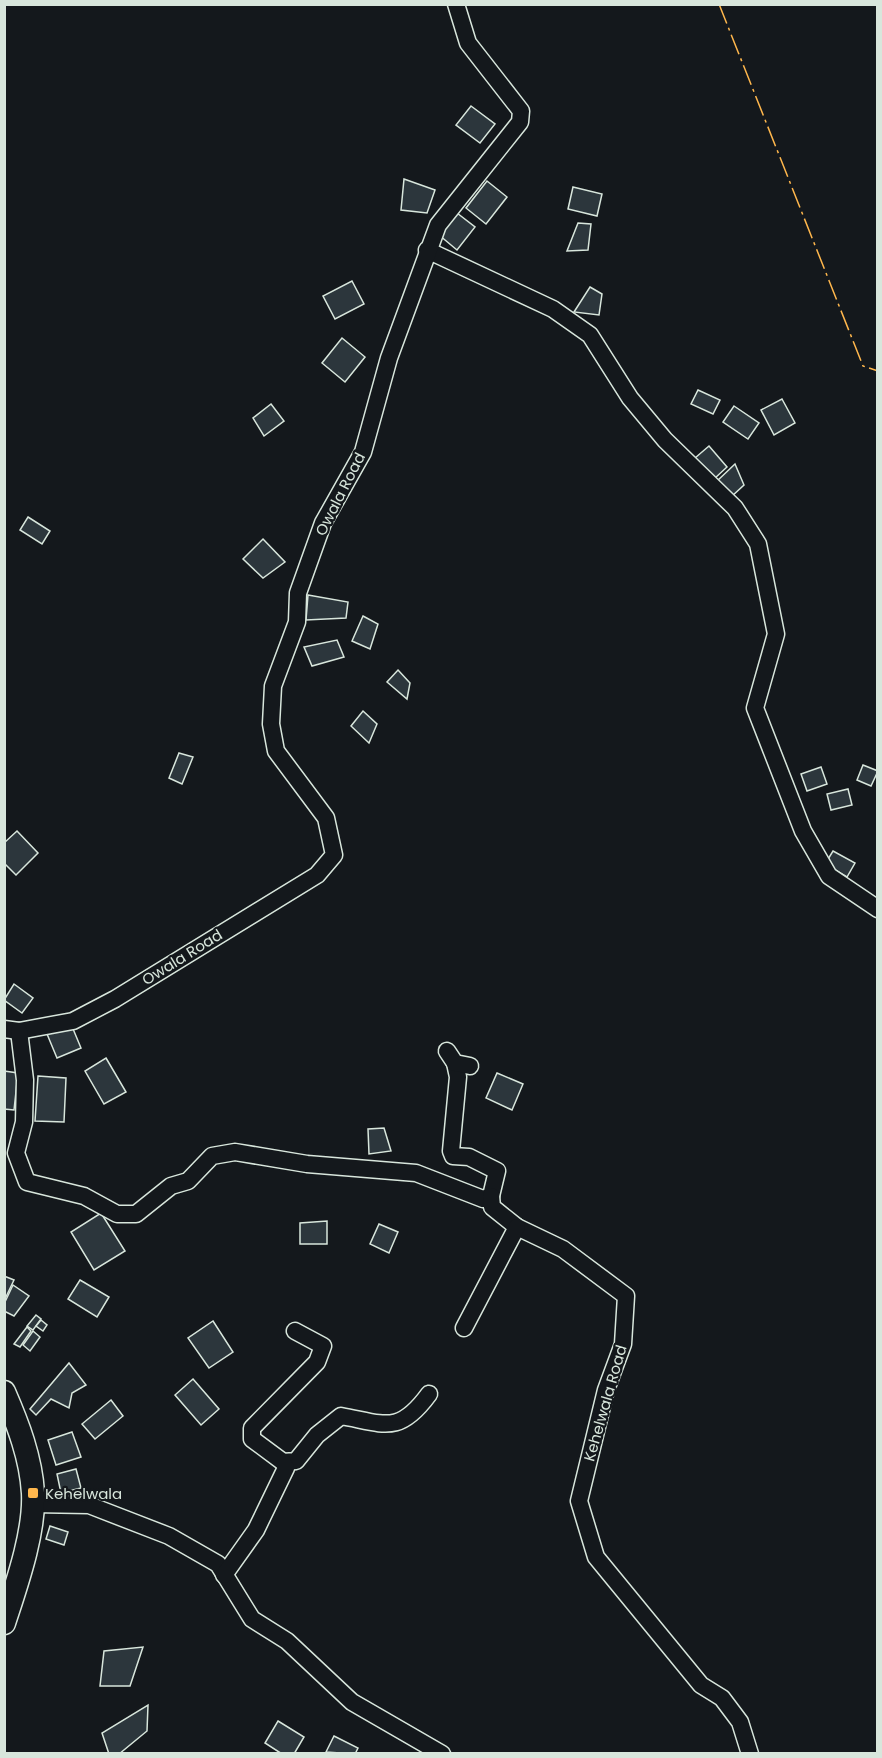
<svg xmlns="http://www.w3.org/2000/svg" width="882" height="1758" viewBox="0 0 882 1758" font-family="Poppins,sans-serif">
<rect width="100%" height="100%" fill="#14181c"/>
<!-- building -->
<g fill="#2c363c" stroke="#d8e6dc" stroke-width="1.5">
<polygon points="471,106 495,124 480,143 456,125"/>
<polygon points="404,179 435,190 427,213 401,210"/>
<polygon points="487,181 507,197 486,224 466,208"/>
<polygon points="573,187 602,194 597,216 568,209"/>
<polygon points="457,213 475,227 457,250 439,235"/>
<polygon points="578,223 591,224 588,250 567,251"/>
<polygon points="352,281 364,304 335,319 323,296"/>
<polygon points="590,287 602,294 599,315 574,312"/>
<polygon points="342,338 365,357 345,382 322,363"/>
<polygon points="698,390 720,400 713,414 691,404"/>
<polygon points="782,399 795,423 774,435 761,410"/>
<polygon points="271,404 284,421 264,436 253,418"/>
<polygon points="734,406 759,423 748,439 723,422"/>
<polygon points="709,446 727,467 714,479 695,458"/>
<polygon points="735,464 744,485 731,497 716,482"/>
<polygon points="28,517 50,531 42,544 20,530"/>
<polygon points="263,539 285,562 263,578 243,559"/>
<polygon points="308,595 348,602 346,618 306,620"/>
<polygon points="363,616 378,624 370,649 352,641"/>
<polygon points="337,640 344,657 312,666 304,647"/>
<polygon points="398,670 410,683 407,699 387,682"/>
<polygon points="363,711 377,724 369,743 351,726"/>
<polygon points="179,753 193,757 182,784 169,778"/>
<polygon points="863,765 878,771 871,786 857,780"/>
<polygon points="821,767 827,784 807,791 801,774"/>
<polygon points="848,789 852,805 831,810 827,794"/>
<polygon points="17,831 38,853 16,875 4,863 4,843"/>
<polygon points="833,851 855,863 847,877 825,864"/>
<polygon points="14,984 33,998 22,1013 4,1000"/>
<polygon points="71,1024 81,1048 57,1058 47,1034"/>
<polygon points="106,1058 126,1092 104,1104 85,1071"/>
<polygon points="4,1071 18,1073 14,1110 4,1109"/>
<polygon points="497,1073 523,1084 512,1110 486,1098"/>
<polygon points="38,1076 66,1078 64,1122 35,1121"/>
<polygon points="384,1128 391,1151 369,1154 368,1129"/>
<polygon points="101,1213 125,1251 94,1270 71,1232"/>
<polygon points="327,1221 327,1244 300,1244 300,1223"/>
<polygon points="379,1224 398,1232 389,1253 370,1244"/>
<polygon points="4,1276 14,1280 4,1301"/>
<polygon points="80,1280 109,1297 97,1317 68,1299"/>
<polygon points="13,1285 29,1296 14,1316 4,1311 4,1304"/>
<polygon points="36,1315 41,1319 33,1330 27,1326"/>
<polygon points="41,1320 47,1325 43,1331 36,1326"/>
<polygon points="213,1321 233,1352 209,1368 188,1338"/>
<polygon points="27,1327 31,1331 20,1347 14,1344"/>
<polygon points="33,1331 40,1337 30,1351 23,1345"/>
<polygon points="69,1363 86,1385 72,1393 69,1408 51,1399 36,1415 30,1409"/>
<polygon points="193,1379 219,1409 201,1425 175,1395"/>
<polygon points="111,1400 123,1416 95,1439 82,1424"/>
<polygon points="72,1432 81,1457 56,1465 48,1440"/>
<polygon points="76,1469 81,1488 61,1493 57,1474"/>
<polygon points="50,1526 68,1532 64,1545 46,1539"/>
<polygon points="143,1647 130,1686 100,1686 104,1651"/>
<polygon points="148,1705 147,1731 119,1754 109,1754 102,1733"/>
<polygon points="278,1721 304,1737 294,1754 282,1754 265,1743"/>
<polygon points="334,1736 358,1748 355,1754 326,1752"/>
</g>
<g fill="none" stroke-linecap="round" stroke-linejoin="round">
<!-- minor casing -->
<g stroke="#d8e6dc" stroke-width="19">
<g id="minor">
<polyline points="427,250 553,309 590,335 630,398 665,440 735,508 758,544 776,634 755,708 803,831 829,876 878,909"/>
<polyline points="4,1029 19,1031 73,1021 115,999 317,875 334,855 326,818 276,751 271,724 273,686 297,622 298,593 323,523 363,452 389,358 438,225 520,122 521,111 468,43 456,4"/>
<polyline points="19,1031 25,1080 24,1122 16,1153 27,1182 84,1196 117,1214 136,1214 171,1186 188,1181 212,1156 235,1152 307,1164 416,1173 483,1199 491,1196 497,1171 469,1157 453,1156 451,1151 458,1077 455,1063"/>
<polyline points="447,1051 455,1063 470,1066"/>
<polyline points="491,1196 492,1207 517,1227 563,1249 626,1296 623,1344 606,1390 579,1501 596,1557 701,1685 722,1698 740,1722 750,1754"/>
<polyline points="464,1328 517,1227"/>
<path d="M283 1462 296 1461 317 1435 341 1416C385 1424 399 1435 429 1394"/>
<polyline points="32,1504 89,1505 169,1536 218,1564 252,1619 287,1641 352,1702 442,1754"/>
<polyline points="224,1575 256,1530 286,1468 283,1462 252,1439 252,1428 317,1362 323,1346 295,1331"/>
</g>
</g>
<!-- highway casing -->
<g stroke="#d8e6dc" stroke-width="25">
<path id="highway" d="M4 1392C18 1424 31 1458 33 1493 35 1533 16 1586 4 1623"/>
</g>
<!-- minor -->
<use href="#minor" stroke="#14181c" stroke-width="16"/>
<!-- highway -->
<use href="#highway" stroke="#14181c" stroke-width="22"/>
<!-- power -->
<polyline stroke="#ffb74d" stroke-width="1.5" stroke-dasharray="21 4.5 3 4.5" stroke-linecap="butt" points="719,4 863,366 878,371"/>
</g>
<!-- markers -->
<rect fill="#ffb74d" stroke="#14181c" stroke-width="2" x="27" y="1487" width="12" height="12" rx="3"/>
<g text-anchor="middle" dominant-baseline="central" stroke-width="4.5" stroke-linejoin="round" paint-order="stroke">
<!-- street labels -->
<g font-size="15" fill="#d8e6dc" stroke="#14181c">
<text transform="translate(340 494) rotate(-63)">Owala Road</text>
<text transform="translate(182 957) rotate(-32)">Owala Road</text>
<text transform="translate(605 1403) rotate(-74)">Kehelwala Road</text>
</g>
<!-- poi labels -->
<g font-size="15" fill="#d8e6dc" stroke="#14181c" text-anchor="start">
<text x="45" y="1493">Kehelwala</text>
</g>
</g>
<!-- border -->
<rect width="882" height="1758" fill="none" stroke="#d8e6dc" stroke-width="12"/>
</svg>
